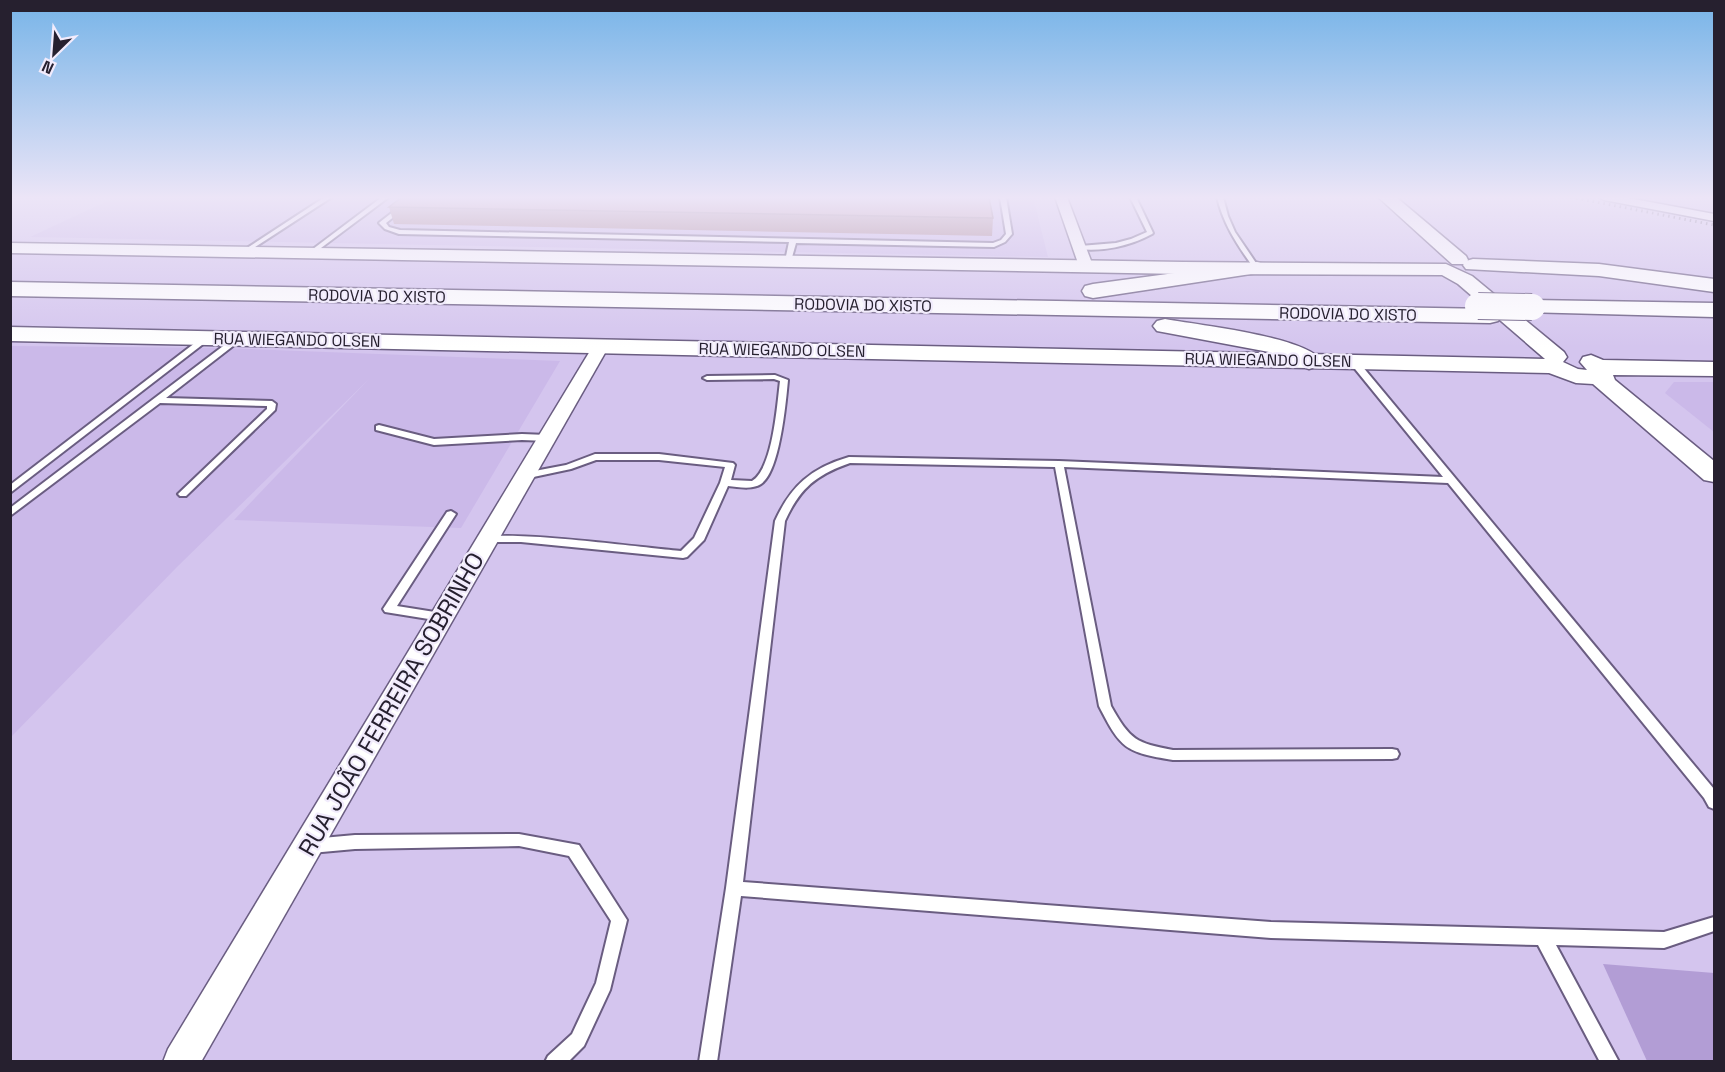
<svg xmlns="http://www.w3.org/2000/svg" width="1725" height="1072" viewBox="0 0 1725 1072" font-family="'Space Grotesk',sans-serif">
<rect width="100%" height="100%" fill="#d4c5ee"/>
<!-- built -->
<g fill="#cbb9e9">
<polygon points="116,197 1033,197 1048,257 30,237"/>
<polygon points="11,346 221,348 560,361 461,528 234,520 369,379 177,567 11,737"/>
<polygon points="1674,382 1714,382 1714,432 1665,393"/>
</g>
<!-- green -->
<polygon fill="#b29dd5" points="1603,964 1714,973 1714,1061 1647,1061"/>
<g fill="none" stroke-linecap="round" stroke-linejoin="round">
<!-- lane casing -->
<g stroke="#6a5d81" stroke-width="4">
<g id="lane">
<polygon points="325,197 332,197 246,253 241,252"/>
<polygon points="382,197 389,197 313,254 309,254 309,252"/>
<polygon points="412,197 419,197 386,223 389,227 400,230 993,243 1001,240 1006,234 1000,197 1006,197 1012,234 1005,242 994,247 796,243 791,261 788,263 785,261 789,242 399,234 385,229 379,223 380,222"/>
<path d="M1130 197H1136L1153 233 1152 234C1130 246 1103 252 1078 249L1077 248 1080 246 1116 243 1131 239 1147 232Z"/>
<path d="M1217 197H1223L1228 216 1235 232 1256 263 1255 264H1251C1236 243 1223 223 1217 197Z"/>
<polygon points="204,336 211,338 10,493 10,485"/>
<polygon points="235,337 242,339 166,398 272,401 276,404 275,410 186,496 180,496 178,494 267,409 267,406 160,403 10,516 10,508"/>
<path d="M1351 360H1357L1714 789V809L1709 807 1704 798 1448 483 1064 467 1111 706C1130 740 1136 743 1173 750L1392 749 1397 750 1399 754 1397 758 1392 759 1173 760C1125 752 1121 749 1099 706L1055 467 850 463C816 475 800 488 785 521L743 882 1271 922 1664 932 1714 917V931L1664 948 1556 945 1619 1062H1600L1538 945 1271 938 741 896 717 1062H699L726 888 775 521C791 486 811 468 849 457L1059 461 1443 477 1351 364Z"/>
<path d="M775 375 788 380C786 402 780 472 761 484 752 490 738 487 728 486L704 540 687 557 683 558 521 542H488L483 539C496 528 653 549 681 551L694 538 720 483 725 467 659 460H596L571 469 524 479 519 476 524 473 566 465 595 454H659L733 463 735 465 731 480 752 481C773 468 777 405 780 381L774 379 707 380 703 378 707 376Z"/>
<polygon points="379,425 434,439 522,434 547,435 552,438 547,441 522,440 434,445 376,430 376,426"/>
<polygon points="451,511 456,514 397,606 441,613 445,614 447,617 445,620 441,621 385,612 383,609 385,606 447,512"/>
<polygon points="519,834 579,845 627,920 610,990 584,1046 568,1062 545,1062 548,1056 572,1034 596,983 611,921 569,856 519,846 355,849 311,853 306,851 304,846 306,841 311,839 355,835"/>
</g>
</g>
<!-- street casing -->
<g stroke="#6a5d81" stroke-width="3">
<g id="street">
<polygon points="1055,197 1067,197 1093,266 1091,269 1081,269 1079,266"/>
<polygon points="1599,197 1623,197 1714,214 1714,221 1604,200"/>
<polygon points="601,341 609,346 201,1062 163,1062 168,1049 593,346"/>
</g>
</g>
<!-- secondary casing -->
<g stroke="#6a5d81" stroke-width="3">
<g id="secondary">
<polygon points="1378,197 1396,197 1466,256 1468,260 1466,264 1452,264"/>
<polygon points="10,243 1183,262 1446,264 1472,276 1564,352 1567,357 1563,362 1578,369 1587,370 1580,362 1583,357 1591,355 1603,360 1714,362 1714,376 1613,375 1615,380 1714,461 1714,482 1704,480 1593,384 1576,383 1549,373 10,341 10,327 1545,359 1458,284 1442,275 1183,274 10,253"/>
</g>
</g>
<!-- highway casing -->
<g stroke="#6a5d81" stroke-width="3">
<g id="highway">
<polygon points="1473,259 1599,264 1714,279 1714,292 1599,276 1466,269 1463,265 1466,261"/>
<polygon points="1257,262 1264,264 1267,268 1264,272 1093,298 1085,296 1082,291 1085,286 1093,284"/>
<polygon points="10,282 1490,309 1498,311 1502,316 1498,321 1490,323 10,296"/>
<polygon points="1532,300 1714,303 1714,317 1524,312 1521,307 1524,302"/>
<path d="M1165 319C1197 325 1304 336 1322 361L1318 366 1309 369 1269 352 1157 331 1153 326 1157 321Z"/>
</g>
</g>
<!-- lane -->
<use href="#lane" fill="#fff" fill-rule="evenodd"/>
<!-- street -->
<use href="#street" fill="#fff" fill-rule="evenodd"/>
<!-- secondary -->
<use href="#secondary" fill="#fff" fill-rule="evenodd"/>
<!-- highway -->
<use href="#highway" fill="#fff" fill-rule="evenodd"/>
<!-- rail -->
<polyline stroke="#746a85" stroke-width="3" stroke-dasharray="1.5 4" stroke-linecap="butt" points="1571,197 1714,225"/>
<!-- highway-bridge casing -->
<g stroke="#6a5d81" stroke-width="28" stroke-linecap="butt">
<polyline id="highway-bridge" points="1478,306 1532,307"/>
</g>
<!-- highway-bridge -->
<use href="#highway-bridge" stroke="#fff" stroke-width="26"/>
</g>
<!-- wall -->
<polygon fill="#a37a84" points="389,207 993,218 992,236 394,224"/>
<!-- building -->
<polygon fill="#bd8e9a" stroke="#84636c" stroke-width="1.5" points="402,197 989,197 993,218 389,207"/>
<!-- sky -->
<linearGradient id="sky" x2="0" y2="1"><stop stop-color="#77b4e8"/><stop offset="0.57" stop-color="#ece5f7"/><stop offset="1" stop-color="#ece5f7" stop-opacity="0"/></linearGradient>
<rect width="1725" height="347" fill="url(#sky)"/>
<g text-anchor="middle" dominant-baseline="central" stroke-width="4.5" stroke-linejoin="round" paint-order="stroke">
<!-- far-street labels -->
<g font-size="16" fill="#26202f" stroke="#f1ebfc">
<text transform="translate(377 296) rotate(1)">RODOVIA DO XISTO</text>
<text transform="translate(863 305) rotate(1)">RODOVIA DO XISTO</text>
<text transform="translate(1348 314) rotate(1)">RODOVIA DO XISTO</text>
<text transform="translate(297 340) rotate(1)">RUA WIEGANDO OLSEN</text>
<text transform="translate(782 350) rotate(1)">RUA WIEGANDO OLSEN</text>
<text transform="translate(1268 360) rotate(1)">RUA WIEGANDO OLSEN</text>
</g>
<!-- near-street labels -->
<g font-size="24" fill="#26202f" stroke="#f1ebfc">
<text transform="translate(391 704) rotate(-60)">RUA JOÃO FERREIRA SOBRINHO</text>
</g>
</g>
<!-- border -->
<rect width="1725" height="1072" fill="none" stroke="#26202f" stroke-width="24"/>
<!-- north arrow -->
<g transform="translate(54 54) rotate(205)" stroke="#f1ebfc" stroke-width="4.5" paint-order="stroke">
<path d="M0-4.5L10 22L0 15L-10 22Z" fill="#26202f"/>
<text y="-9" font-size="16" font-weight="bold" text-anchor="middle" fill="#26202f">N</text>
</g>
</svg>
